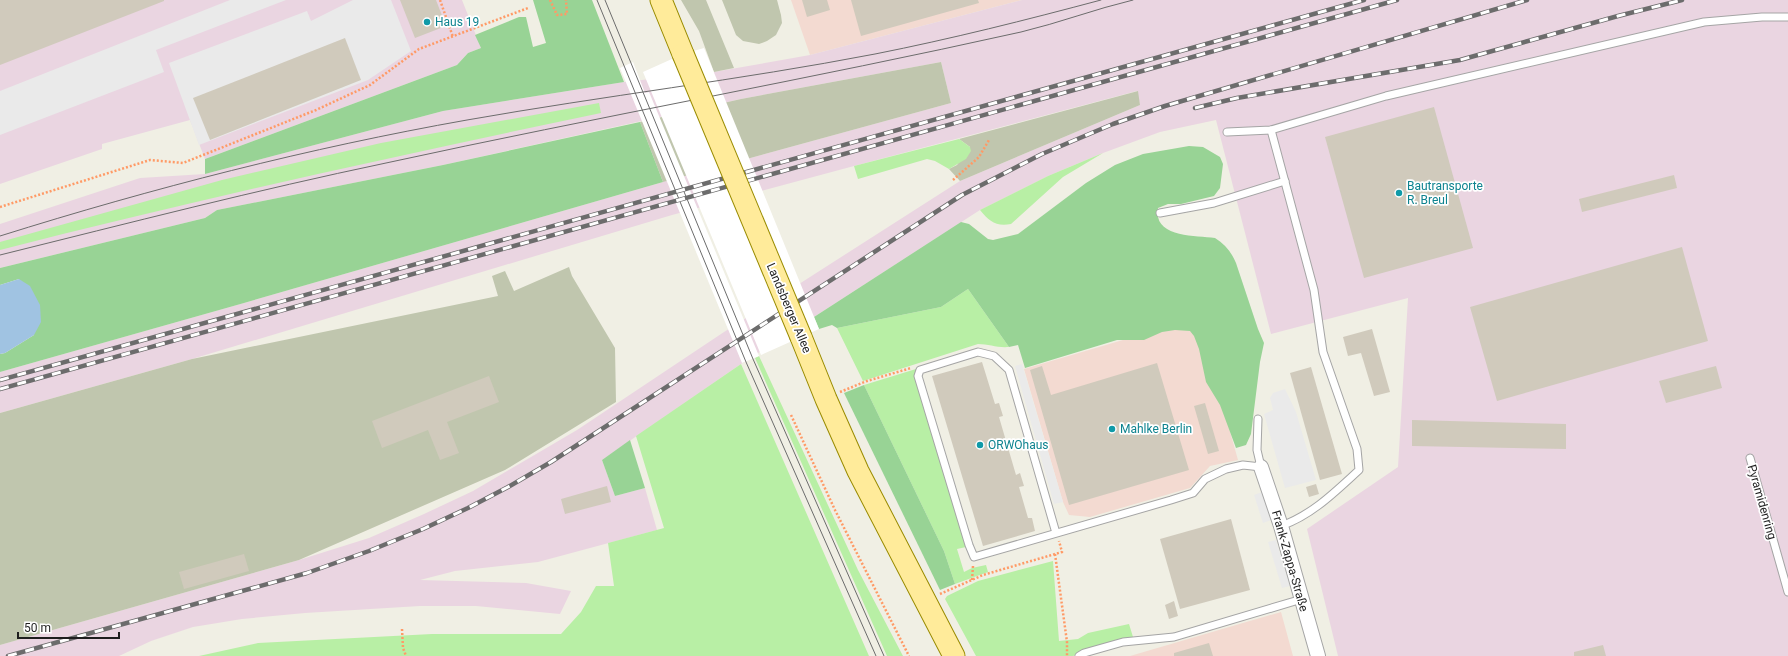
<svg xmlns="http://www.w3.org/2000/svg" width="1788" height="656" viewBox="0 0 1788 656" font-family="Roboto,sans-serif">
<rect width="100%" height="100%" fill="#f0efe4"/>
<!-- commercial -->
<g fill="#f3dad1">
<polygon points="791,0 1022,0 810,55"/>
<polygon points="1198,318 1238,460 1210,466 1190,488 1090,517 1069,515 1063,502 1024,369"/>
<polygon points="1281,612 1293,656 1130,656"/>
</g>
<!-- industrial -->
<g fill="#ead5e1">
<polygon points="0,0 462,0 481,48 468,53 457,65 205,159 190,120 102,144 102,149 0,184"/>
<polygon points="1022,0 1788,0 1788,656 1338,656 1307,529 1398,467 1408,298 1271,334 1216,120 1160,132 1103,153 1048,176 980,210 741,364 602,460 615,496 645,488 657,530 538,562 455,571 420,580 526,583 571,591 560,614 476,606 420,606 305,613 242,619 193,627 151,641 119,656 0,656 0,645 299,560 369,538 424,514 473,491 577,430 724,332 960,181 1140,105 1137,91 854,166 672,215 192,359 0,413 0,372 244,303 663,182 951,103 941,62 741,99 443,165 217,210 205,218 0,268 0,224 140,178 205,174 443,111 624,82 714,72 810,55"/>
</g>
<!-- construction -->
<g fill="#c0c6ae">
<polygon points="681,0 706,0 734,68 714,72 699,31"/>
<polygon points="722,0 777,0 781,15 782,23 776,35 767,41 759,44 743,41 736,35"/>
<polygon points="941,62 951,103 663,182 640,122 741,99"/>
<polygon points="1138,91 1140,105 960,181 949,169 957,165 970,147 959,139"/>
<polygon points="569,267 572,276 615,348 616,402 505,470 299,560 0,645 0,413 192,359 498,296 492,276 505,271 514,291"/>
</g>
<!-- grass -->
<g fill="#b8efa5">
<path d="M599 103 601 113C400 155 199 199 0 250V242L222 180 381 143Z"/>
<polygon points="959,139 970,147 971,151 966,159 949,169 935,161 927,159 858,179 854,166"/>
<path d="M1103 153 1063 177 1011 224C996 227 989 221 980 210L1048 176Z"/>
<path d="M968 289 1009 347C997 348 989 344 978 344L863 381 837 328 941 307Z"/>
<polygon points="759,356 858,570 903,656 887,656 755,358"/>
<polygon points="741,364 869,656 199,656 258,643 432,634 561,634 581,612 596,586 614,586 608,543 664,528 636,436"/>
<polygon points="916,369 963,535 966,547 957,549 964,572 972,568 986,565 988,572 955,584 944,551 864,385"/>
<polygon points="1053,561 1059,641 1078,639 1088,633 1129,624 1133,637 1073,656 976,656 945,599 947,596 978,581"/>
</g>
<!-- forest -->
<g fill="#98d395">
<polygon points="533,0 592,0 624,82 443,111 205,174 205,159 457,65 468,53 481,48 475,35 519,17 526,17 533,47 546,43"/>
<polygon points="640,122 663,182 244,303 0,372 0,354 5,353 34,335 19,279 0,285 0,268 205,218 217,210 443,165"/>
<path d="M1189 146 1203 147 1220 157 1223 164 1220 188 1214 196 1181 204H1168L1158 208C1153 238 1195 235 1215 238 1225 244 1232 253 1236 263L1258 329 1264 343 1260 362 1251 434 1246 445 1236 448 1220 405 1206 382 1199 349 1194 336 1190 331 1175 330 1162 332 1144 340H1117L1025 368 1018 345 1009 347 968 289 941 307 837 328 832 325 819 329 814 317 961 222 969 224 988 239 993 240 1018 234 1086 183 1115 165 1143 154Z"/>
<polygon points="864,385 944,551 955,584 940,590 844,393"/>
<polygon points="630,440 645,488 615,496 602,460"/>
</g>
<!-- parking -->
<g fill="#eaeaea">
<polygon points="230,0 286,0 156,50 164,72 0,135 0,91"/>
<polygon points="353,0 391,0 411,51 368,80 199,145 169,63 307,11 311,21"/>
<polygon points="1022,364 1063,502 1054,504 1015,366"/>
<polygon points="1285,389 1296,412 1316,480 1285,488 1264,414 1273,410 1270,398 1273,393"/>
<polygon points="1262,492 1271,520 1263,523 1254,495"/>
<polygon points="1276,540 1290,586 1282,588 1268,542"/>
</g>
<!-- water -->
<polygon fill="#a0c3e2" points="19,279 30,286 40,305 41,322 34,335 5,353 0,354 0,285"/>
<!-- pier -->
<g fill="#fff">
<polygon points="704,48 819,329 761,355 643,72 683,54"/>
<polygon points="633,62 645,93 649,92 759,356 742,363 620,68"/>
</g>
<!-- building -->
<g fill="#d0cabc">
<polygon points="0,0 164,0 164,1 0,65"/>
<polygon points="400,0 436,0 446,26 415,38"/>
<polygon points="802,0 827,0 830,10 807,17"/>
<polygon points="851,0 978,0 979,3 861,36"/>
<polygon points="345,38 361,80 210,140 193,98"/>
<polygon points="1434,107 1473,248 1364,278 1325,137"/>
<polygon points="1674,175 1677,188 1582,212 1579,199"/>
<polygon points="1682,247 1708,341 1497,401 1470,307"/>
<polygon points="1372,329 1390,392 1374,396 1361,353 1348,356 1343,337"/>
<polygon points="982,362 995,404 999,403 1003,416 999,417 1016,475 1020,473 1024,486 1019,487 1028,518 1032,518 1035,531 983,546 932,376"/>
<polygon points="1157,363 1189,470 1069,505 1030,370 1042,366 1051,395"/>
<polygon points="1716,366 1722,388 1666,403 1659,381"/>
<polygon points="1311,367 1342,474 1320,480 1290,373"/>
<polygon points="489,376 499,402 447,422 459,453 440,460 428,430 382,448 372,421"/>
<polygon points="1205,403 1219,451 1208,454 1194,406"/>
<polygon points="1412,420 1566,424 1566,449 1412,446"/>
<polygon points="1316,484 1319,494 1309,497 1306,487"/>
<polygon points="607,486 611,502 565,514 561,499"/>
<polygon points="1231,519 1250,590 1180,609 1160,539"/>
<polygon points="244,554 249,571 184,589 179,572"/>
<polygon points="1174,601 1178,616 1169,619 1165,605"/>
<polygon points="1209,643 1213,656 1174,656 1174,653"/>
<polygon points="1603,645 1606,656 1574,656 1574,652"/>
</g>
<g fill="none" stroke-linecap="round" stroke-linejoin="round">
<!-- lane casing -->
<g stroke="#a5a5a5" stroke-width="9">
<g id="lane">
<path d="M1271 130 1314 290 1323 352 1357 449 1359 470C1335 492 1312 515 1281 526"/>
<polyline points="1227,132 1271,130 1386,96 1704,22 1762,17 1788,17"/>
<polyline points="1160,213 1214,203 1285,181"/>
<polyline points="1750,458 1788,592"/>
<polyline points="1056,533 1009,370 994,356 978,352 920,370 918,376 969,545 974,557 1171,500 1193,493 1205,479 1226,469 1243,465 1261,467 1257,450 1258,419"/>
<polyline points="1079,656 1084,653 1123,642 1174,637 1302,599"/>
</g>
</g>
<!-- street casing -->
<g stroke="#a5a5a5" stroke-width="16">
<polyline id="street" points="1261,467 1281,526 1318,656"/>
</g>
<!-- primary casing -->
<g stroke="#998b00" stroke-width="23">
<g id="primary">
<polyline points="661,0 683,54"/>
<polyline points="801,337 826,399 858,471 954,656"/>
</g>
</g>
<!-- path -->
<g stroke="#ff9a66" stroke-width="2.5" stroke-dasharray="2 2" stroke-linecap="butt">
<polyline points="440,0 453,37"/>
<polyline points="550,0 557,15 567,14 566,0"/>
<polyline points="953,180 979,157 989,140"/>
<polyline points="0,207 150,160 183,163 316,110 370,85 419,49 528,8"/>
<polyline points="840,392 867,381 911,368"/>
<polyline points="791,415 835,510 909,656"/>
<polyline points="1055,554 1067,642 1067,656"/>
<polyline points="972,580 973,566"/>
<polyline points="940,594 983,575 1062,552 1059,541"/>
<polyline points="402,629 403,648 406,656"/>
</g>
<!-- lane -->
<use href="#lane" stroke="#fff" stroke-width="7"/>
<!-- street -->
<use href="#street" stroke="#fff" stroke-width="14"/>
<!-- primary -->
<use href="#primary" stroke="#ffeb9a" stroke-width="21"/>
<!-- tram -->
<g stroke="#6c6c6c" stroke-width="1">
<polyline points="597,0 746,362 876,656"/>
<polyline points="605,0 753,359 884,656"/>
<path d="M0 236C153 188 309 148 467 120 603 96 740 80 875 54 951 39 1026 20 1101 0"/>
<path d="M0 255C129 223 257 190 386 163 597 117 810 79 1021 32 1059 23 1095 9 1133 0"/>
</g>
<!-- rail casing -->
<g stroke="#6c6c6c" stroke-width="4.5">
<g id="rail">
<polyline points="1195,108 1237,98 1460,60 1618,16 1682,0"/>
<polyline points="0,380 1364,0"/>
<polyline points="0,389 1397,0"/>
<polyline points="8,656 307,573 369,551 423,529 468,508 508,487 551,462 962,195 1042,154 1113,124 1165,106 1527,0"/>
</g>
</g>
<!-- rail -->
<use href="#rail" stroke="#fff" stroke-width="3" stroke-dasharray="9" stroke-linecap="butt"/>
<!-- primary-bridge casing -->
<g stroke="#998b00" stroke-width="23" stroke-linecap="butt">
<polyline id="primary-bridge" points="683,54 801,337"/>
</g>
<!-- primary-bridge -->
<use href="#primary-bridge" stroke="#ffeb9a" stroke-width="21"/>
</g>
<!-- markers -->
<g fill="#0f9aa8" stroke="#fff" stroke-width="1.5">
<circle cx="427" cy="22" r="4"/>
<circle cx="1399" cy="193" r="4"/>
<circle cx="1112" cy="429" r="4"/>
<circle cx="980" cy="445" r="4"/>
</g>
<g text-anchor="middle" dominant-baseline="central" stroke-width="3.5" stroke-linejoin="round" paint-order="stroke">
<!-- culture labels -->
<g font-size="12" fill="#0d838f" stroke="#fff" text-anchor="start">
<text x="435" y="22">Haus 19</text>
<text x="1407" y="186">Bautransporte<tspan x="1407" dy="14">R. Breul</tspan></text>
<text x="1120" y="429">Mahlke Berlin</text>
<text x="988" y="445">ORWOhaus</text>
</g>
<!-- street labels -->
<g font-size="12" fill="#1e1e1e" stroke="#fff">
<text transform="translate(789 308) rotate(67)">Landsberger Allee</text>
<text transform="translate(1762 502) rotate(74)">Pyramidenring</text>
<text transform="translate(1290 561) rotate(74)">Frank-Zappa-Straße</text>
</g>
</g>
<!-- scale -->
<path d="M18 632v6h101v-6" fill="none" stroke="#1e1e1e" stroke-width="2"/>
<text x="24" y="632" font-size="12" fill="#1e1e1e" stroke="#ffffff" stroke-width="3" paint-order="stroke">50 m</text>
</svg>
